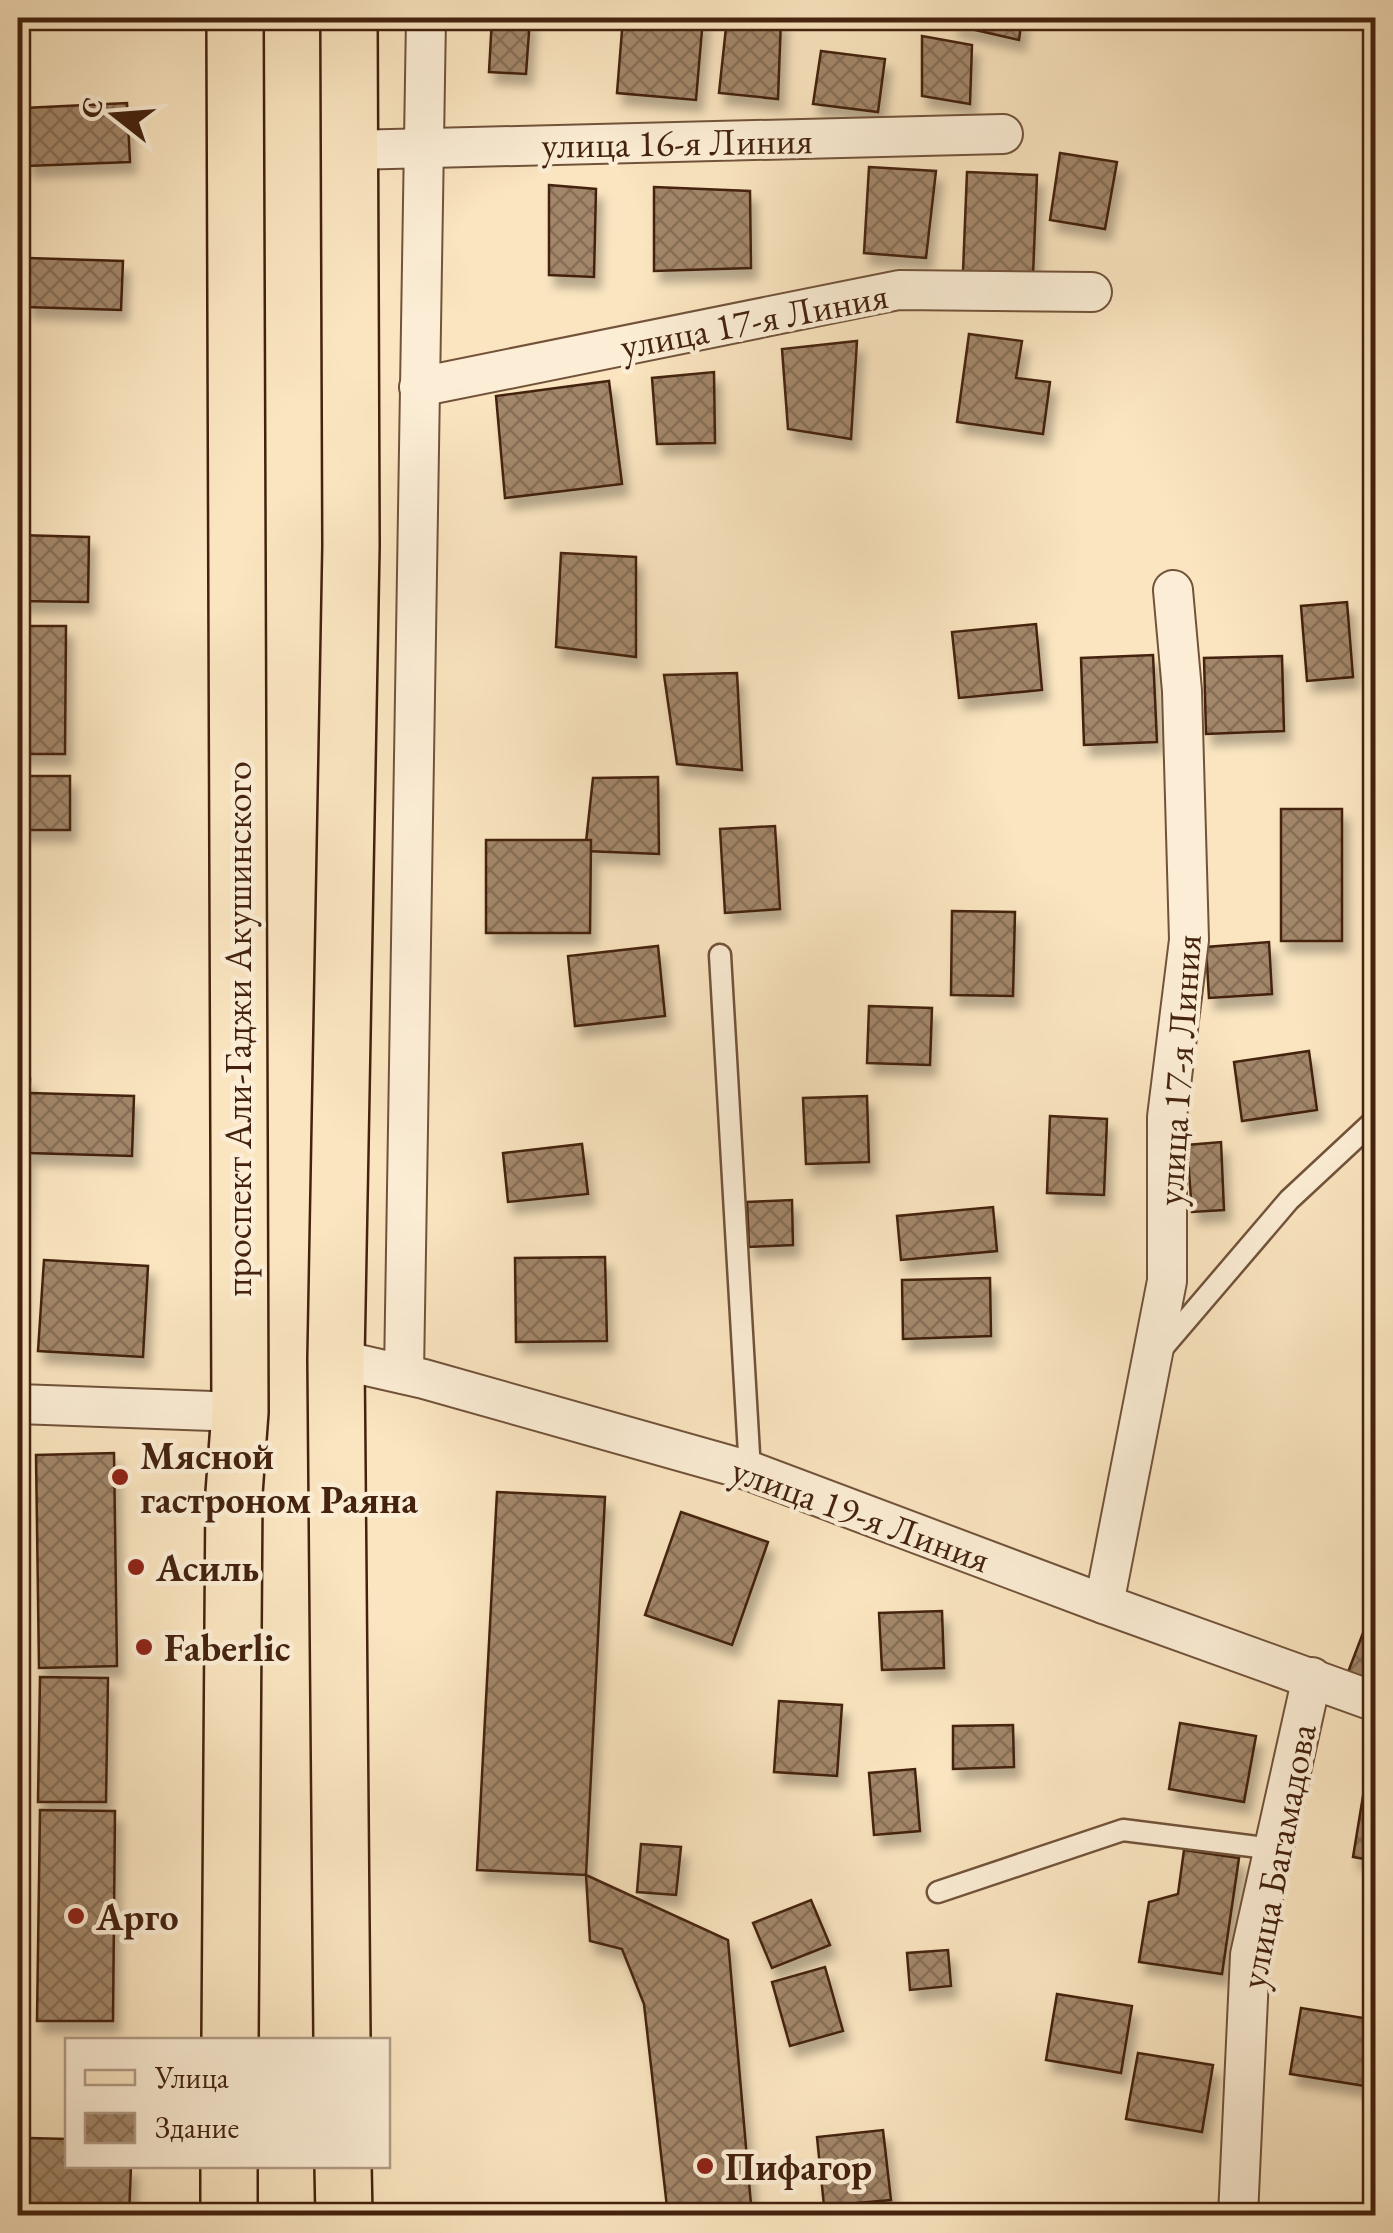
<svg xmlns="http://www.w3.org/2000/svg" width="1393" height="2233" viewBox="0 0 1393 2233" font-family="'EB Garamond',serif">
<defs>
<pattern id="building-cross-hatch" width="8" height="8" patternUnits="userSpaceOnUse" patternTransform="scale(2.5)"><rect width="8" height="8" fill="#a3876b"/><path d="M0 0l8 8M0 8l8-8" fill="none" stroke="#866e56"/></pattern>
<filter id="shadow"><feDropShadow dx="6" dy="11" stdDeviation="5" flood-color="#0004"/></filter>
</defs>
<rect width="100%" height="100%" fill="#fae5c0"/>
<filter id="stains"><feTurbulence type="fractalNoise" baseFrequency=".002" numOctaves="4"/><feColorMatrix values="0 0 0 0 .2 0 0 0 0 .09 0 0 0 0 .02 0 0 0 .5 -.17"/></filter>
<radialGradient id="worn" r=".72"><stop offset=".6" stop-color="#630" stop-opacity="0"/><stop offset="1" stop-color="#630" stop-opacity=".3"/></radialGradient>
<!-- building -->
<g fill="url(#building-cross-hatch)" stroke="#44220e" stroke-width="2.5" filter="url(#shadow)">
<polygon points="492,18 530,18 526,74 489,72"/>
<polygon points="623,18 703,18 696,100 617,93"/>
<polygon points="727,18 781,19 778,99 719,93"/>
<polygon points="953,18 1022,18 1019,40 953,25"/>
<polygon points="922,36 972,45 970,104 922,96"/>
<polygon points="821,51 885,59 878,112 813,104"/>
<polygon points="127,103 130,162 27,166 24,108"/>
<polygon points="1060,153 1117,162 1105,229 1050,220"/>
<polygon points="869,167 936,171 926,258 864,253"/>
<polygon points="967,172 1037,175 1033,276 963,272"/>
<polygon points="549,185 596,189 594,277 549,275"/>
<polygon points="654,187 750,191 751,268 654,271"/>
<polygon points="28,258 123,261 121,310 26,307"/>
<polygon points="969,334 1022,341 1016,378 1050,382 1043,434 957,422"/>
<polygon points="857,341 851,439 788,429 782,349"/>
<polygon points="714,372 715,443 657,444 652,378"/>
<polygon points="609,381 622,484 505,498 496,396"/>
<polygon points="18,535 89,537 88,602 18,601"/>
<polygon points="561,553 636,557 636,657 556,647"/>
<polygon points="1347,602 1353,677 1307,681 1301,606"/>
<polygon points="1036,624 1042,690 959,698 952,632"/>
<polygon points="18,626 66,626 65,754 18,754"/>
<polygon points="1153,655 1157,742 1084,745 1081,658"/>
<polygon points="1282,656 1284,731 1206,734 1204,658"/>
<polygon points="737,673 742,770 677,764 664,675"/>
<rect x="18" y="776" width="52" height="54"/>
<polygon points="658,777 659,854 585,851 593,778"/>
<rect x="1281" y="809" width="61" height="132"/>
<polygon points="775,826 780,909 725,913 720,829"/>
<polygon points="486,840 591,840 590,933 486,933"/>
<polygon points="952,911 1015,912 1013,996 951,995"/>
<polygon points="1269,942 1272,994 1209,998 1206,947"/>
<polygon points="658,946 665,1016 575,1026 568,956"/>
<polygon points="869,1006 932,1008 930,1065 867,1063"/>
<polygon points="1309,1051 1317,1110 1242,1121 1234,1062"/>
<polygon points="18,1078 30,1079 20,1331 18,1331"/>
<polygon points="30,1093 134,1096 132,1156 28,1153"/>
<polygon points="867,1096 869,1162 806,1164 803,1098"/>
<polygon points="1050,1116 1107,1119 1104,1195 1047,1193"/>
<polygon points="1221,1142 1224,1210 1192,1212 1187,1145"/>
<polygon points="582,1144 588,1194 508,1202 503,1153"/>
<polygon points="792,1200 793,1245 749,1247 747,1202"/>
<polygon points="993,1207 997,1251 901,1260 897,1216"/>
<polygon points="605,1257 607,1341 516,1342 515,1258"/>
<polygon points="44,1260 148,1266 143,1357 38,1351"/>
<polygon points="990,1278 991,1336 903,1339 902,1280"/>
<polygon points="114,1453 117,1666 39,1668 36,1455"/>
<polygon points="497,1492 605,1497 586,1875 477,1870"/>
<polygon points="681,1512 768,1542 732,1645 645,1615"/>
<polygon points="1376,1599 1376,1692 1345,1680"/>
<polygon points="942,1611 944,1668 882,1670 879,1613"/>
<polygon points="40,1677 108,1678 106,1802 38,1802"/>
<polygon points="779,1701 842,1705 837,1776 774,1772"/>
<polygon points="1180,1723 1256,1736 1244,1802 1169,1789"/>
<polygon points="1013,1725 1014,1767 953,1769 953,1726"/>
<polygon points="915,1769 920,1831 874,1835 869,1773"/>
<polygon points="1364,1790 1376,1792 1376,1861 1353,1857"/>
<polygon points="40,1810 115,1811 113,2021 37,2021"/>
<polygon points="641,1844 681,1847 676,1895 637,1892"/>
<polygon points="1184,1850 1239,1858 1222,1974 1139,1962 1149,1902 1178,1894"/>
<polygon points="586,1875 728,1940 752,2216 668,2216 644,2004 622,1949 590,1941"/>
<polygon points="811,1900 830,1945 772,1968 753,1923"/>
<polygon points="948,1950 951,1986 910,1990 907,1953"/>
<polygon points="825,1967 843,2031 790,2046 772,1982"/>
<polygon points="1057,1994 1132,2006 1121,2073 1046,2060"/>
<polygon points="1301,2008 1376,2020 1365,2086 1290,2074"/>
<polygon points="1138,2053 1213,2065 1202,2132 1126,2119"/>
<polygon points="883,2130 891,2200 824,2206 817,2137"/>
<polygon points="29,2138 68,2139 68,2166 131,2166 129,2216 27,2216"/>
</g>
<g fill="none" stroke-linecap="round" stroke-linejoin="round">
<!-- lane casing -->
<g stroke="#72533a" stroke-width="25">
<g id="lane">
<polyline points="720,955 750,1471"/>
<polyline points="1160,1351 1289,1200 1376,1119"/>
<polyline points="938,1892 1123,1830 1274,1849"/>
</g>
</g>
<!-- street casing -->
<g stroke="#72533a" stroke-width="42">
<g id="street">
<polyline points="351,150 1003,134"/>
<polyline points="419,387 899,290 1092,292"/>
<polyline points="336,1359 424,1379 750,1471 1104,1604 1376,1702"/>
<polyline points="404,1374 426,18"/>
<polyline points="18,1404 240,1412"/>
<polyline points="1104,1604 1167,1281 1167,1117 1189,940 1182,691 1173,590"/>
<polyline points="1238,2216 1250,1955 1312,1677"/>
</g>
</g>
<!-- primary casing -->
<g stroke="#44220e" stroke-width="60">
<g id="primary">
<polyline points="230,2040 234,1493 240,1412 235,18"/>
<polyline points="342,2040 336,1359 351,546 349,18"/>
<polyline points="343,2166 344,2216"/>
<polyline points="229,2216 229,2166"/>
</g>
</g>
<!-- lane -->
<use href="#lane" stroke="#fceed6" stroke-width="20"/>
<!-- street -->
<use href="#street" stroke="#fceed6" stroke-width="38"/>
<!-- primary -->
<use href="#primary" stroke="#fae5c0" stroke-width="55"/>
</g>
<!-- markers -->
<g fill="#8f2418" stroke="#fceed6" stroke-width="4">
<circle cx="120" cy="1477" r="10"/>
<circle cx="136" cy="1567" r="10"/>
<circle cx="144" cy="1647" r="10"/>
<circle cx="76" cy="1916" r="10"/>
<circle cx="705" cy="2166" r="10"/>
</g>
<g text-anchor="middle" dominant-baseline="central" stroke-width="9" stroke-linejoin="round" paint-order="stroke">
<!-- street labels -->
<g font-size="38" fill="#44220e" stroke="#fceed6">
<text transform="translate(677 142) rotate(-1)">улица 16-я Линия</text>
<text transform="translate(754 320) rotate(-11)">улица 17-я Линия</text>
<text transform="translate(237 1029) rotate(-90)">проспект Али-Гаджи Акушинского</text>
<text transform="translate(1178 1070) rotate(-86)">улица 17-я Линия</text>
<text transform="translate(861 1514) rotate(20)">улица 19-я Линия</text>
<text transform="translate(1277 1856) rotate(-79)">улица Багамадова</text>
</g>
<!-- poi labels -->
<g font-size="38" font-weight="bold" fill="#44220e" stroke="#fceed6" text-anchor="start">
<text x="140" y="1455">Мясной<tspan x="140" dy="44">гастроном Раяна</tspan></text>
<text x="156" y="1567">Асиль</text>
<text x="164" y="1647">Faberlic</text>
<text x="96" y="1916">Арго</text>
<text x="725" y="2166">Пифагор</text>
</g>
</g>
<!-- margin -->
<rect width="1393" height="2233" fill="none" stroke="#fae5c0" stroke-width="60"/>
<rect x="20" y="20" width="1353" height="2193" fill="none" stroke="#44220e" stroke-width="5"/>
<rect x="30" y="30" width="1333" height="2173" fill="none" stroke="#44220e" stroke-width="2.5"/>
<!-- legend -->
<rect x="65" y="2038" width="325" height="130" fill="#fceed6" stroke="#b29c86" stroke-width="2.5"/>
<rect x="85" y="2070" width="50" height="15" fill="#fae5c0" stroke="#b29c86" stroke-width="2.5"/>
<text x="155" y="2088" font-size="30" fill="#44220e">Улица</text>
<rect x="85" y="2113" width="50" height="30" fill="url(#building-cross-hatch)" stroke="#b29c86" stroke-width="2.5"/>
<text x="155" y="2138" font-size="30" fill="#44220e">Здание</text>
<!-- north arrow -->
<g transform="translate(115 115) rotate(287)" stroke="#fceed6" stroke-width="8" paint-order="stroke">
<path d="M0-8L18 38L0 25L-18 38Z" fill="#44220e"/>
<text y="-15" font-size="28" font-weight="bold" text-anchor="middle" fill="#44220e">С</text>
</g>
<rect width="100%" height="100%" filter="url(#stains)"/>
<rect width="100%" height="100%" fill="url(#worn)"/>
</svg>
